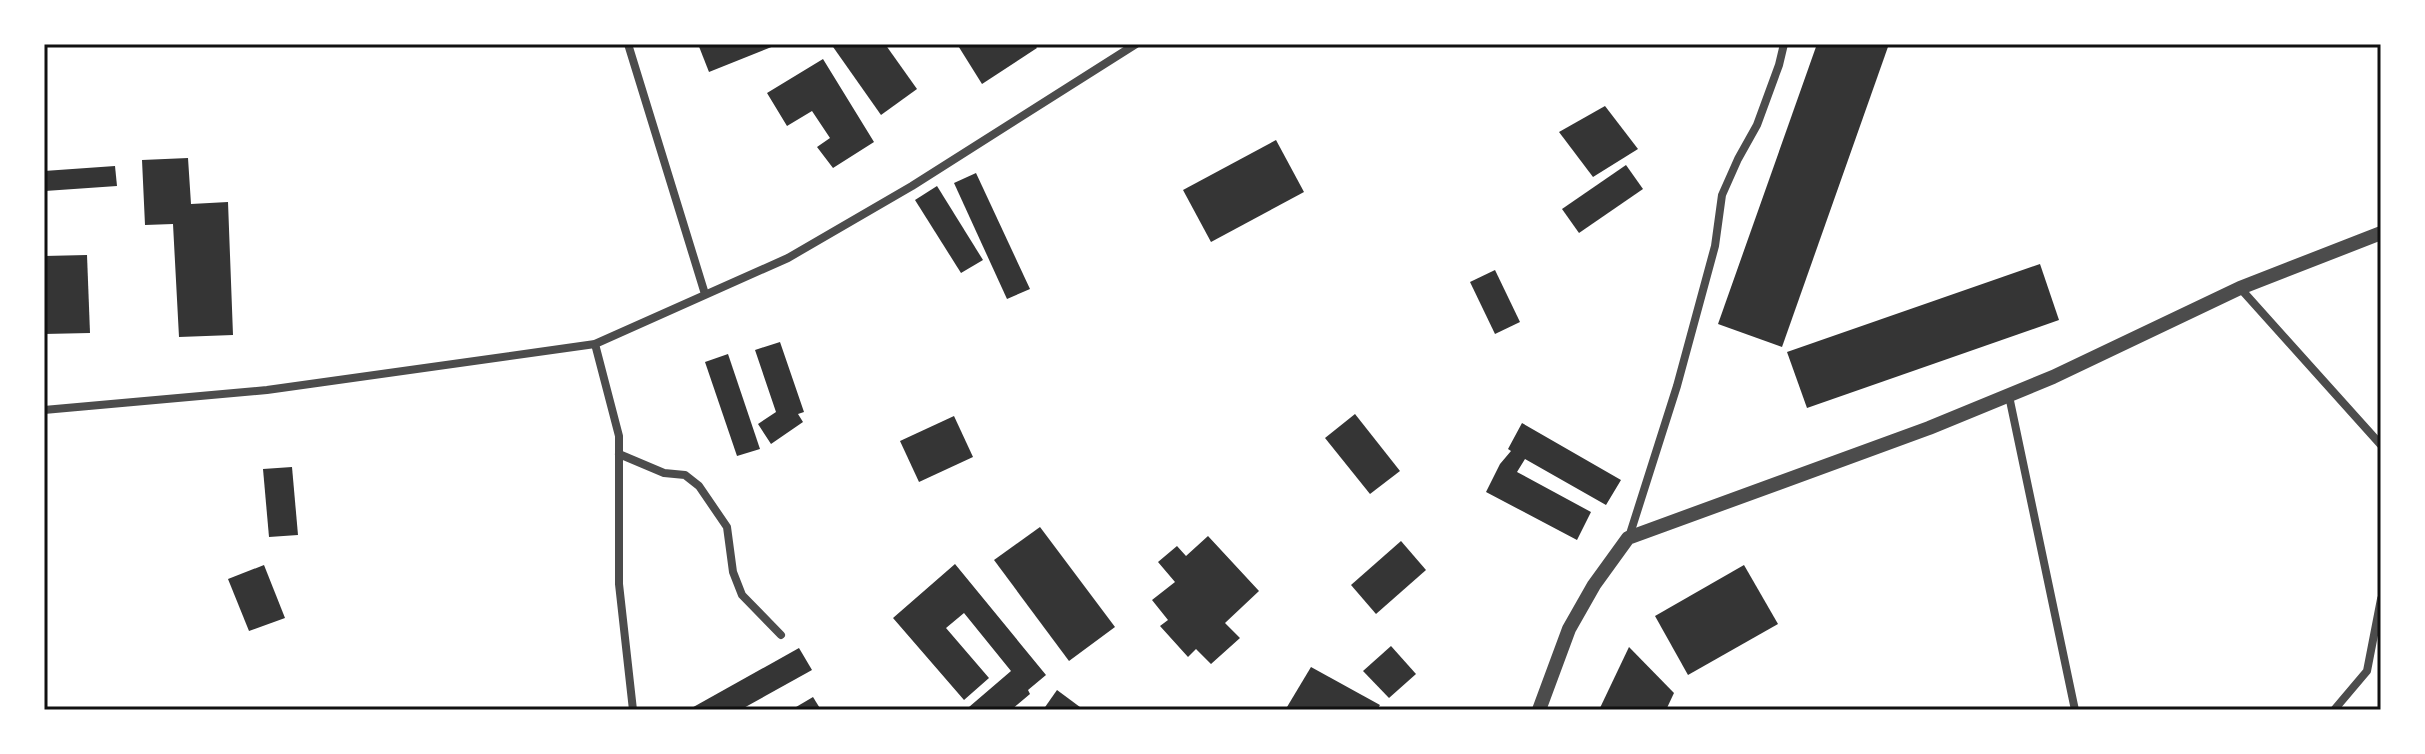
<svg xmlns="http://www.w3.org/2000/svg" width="2425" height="754" viewBox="0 0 2425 754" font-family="'Asap Condensed',sans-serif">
<rect width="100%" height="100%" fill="#fff"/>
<!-- building -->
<g fill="#353535">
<polygon points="698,44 779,44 709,72"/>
<polygon points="831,44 885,44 917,89 881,115"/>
<polygon points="957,44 1034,44 1037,48 982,84"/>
<polygon points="1817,44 1889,44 1782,347 1718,324"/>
<polygon points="823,59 874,142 833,168 817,147 830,138 812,111 787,126 767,93"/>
<polygon points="1605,106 1638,149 1593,177 1559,132"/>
<polygon points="1276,140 1304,192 1211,242 1183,190"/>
<polygon points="188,158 191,204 228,202 233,335 179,337 173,224 145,225 142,160"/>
<polygon points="1626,165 1643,189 1579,233 1562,209"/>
<polygon points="115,166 117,186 45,191 44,171"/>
<polygon points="976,173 1030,289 1007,299 954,183"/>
<polygon points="937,186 983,260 961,273 915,200"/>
<polygon points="87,255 90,333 44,334 44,256"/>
<polygon points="2040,264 2059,320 1807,408 1787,352"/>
<polygon points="1495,270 1520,322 1495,334 1470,282"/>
<polygon points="780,342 804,412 798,414 803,422 771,444 758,424 776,412 755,350"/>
<polygon points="728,354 760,449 737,456 705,362"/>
<polygon points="1355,414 1400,471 1370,494 1325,438"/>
<polygon points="954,416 973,457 919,482 900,441"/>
<polygon points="1522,423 1621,480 1606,505 1525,459 1517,472 1591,512 1577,540 1486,492 1500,464 1511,451 1508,449"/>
<polygon points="292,467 298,535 269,537 263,469"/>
<polygon points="1040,527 1115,627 1069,661 994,560"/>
<polygon points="1208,536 1259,591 1225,623 1240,638 1211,664 1196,649 1188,657 1160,626 1168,620 1152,600 1175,582 1158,562 1177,546 1186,556"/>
<polygon points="1401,541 1426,570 1376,614 1351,585"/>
<polygon points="955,564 1046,675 1028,690 1030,694 1011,710 972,710 969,707 1011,671 964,613 946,628 989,678 964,700 893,618"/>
<polygon points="264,565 285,618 249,631 228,579"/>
<polygon points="1744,565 1778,624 1688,675 1655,616"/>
<polygon points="1391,646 1416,674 1389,698 1363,671"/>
<polygon points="1629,647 1674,693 1666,710 1599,710"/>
<polygon points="799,648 812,670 740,710 688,710"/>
<polygon points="1311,667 1380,705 1377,710 1291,710 1287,707"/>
<polygon points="1057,690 1084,710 1043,710"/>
<polygon points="813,697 821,710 791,710"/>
</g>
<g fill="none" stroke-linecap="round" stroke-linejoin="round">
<!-- minor -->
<g stroke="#4c4c4c" stroke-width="8">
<polyline points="628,44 705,294"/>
<polyline points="2240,288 2381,445"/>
<polyline points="595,344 619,436 619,584 633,710"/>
<polyline points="2009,396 2075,710"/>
<polyline points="44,410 267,390 595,344 788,258 912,186 1136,44"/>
<polyline points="619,454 664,473 685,475 699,486 727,527 733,572 742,595 781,635"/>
<polyline points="1629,537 1677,386 1715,246 1722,195 1738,159 1757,125 1779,65 1784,44"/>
<polyline points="2334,710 2367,671 2381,599"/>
</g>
<!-- tertiary -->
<polyline stroke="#4c4c4c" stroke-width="14" points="1539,710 1569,629 1594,585 1628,538 1929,428 2053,377 2240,288 2381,233"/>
</g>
<!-- border -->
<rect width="2425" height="754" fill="none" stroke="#ffffff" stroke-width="92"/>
<rect x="46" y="46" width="2333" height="662" fill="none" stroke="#111" stroke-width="3"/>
</svg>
